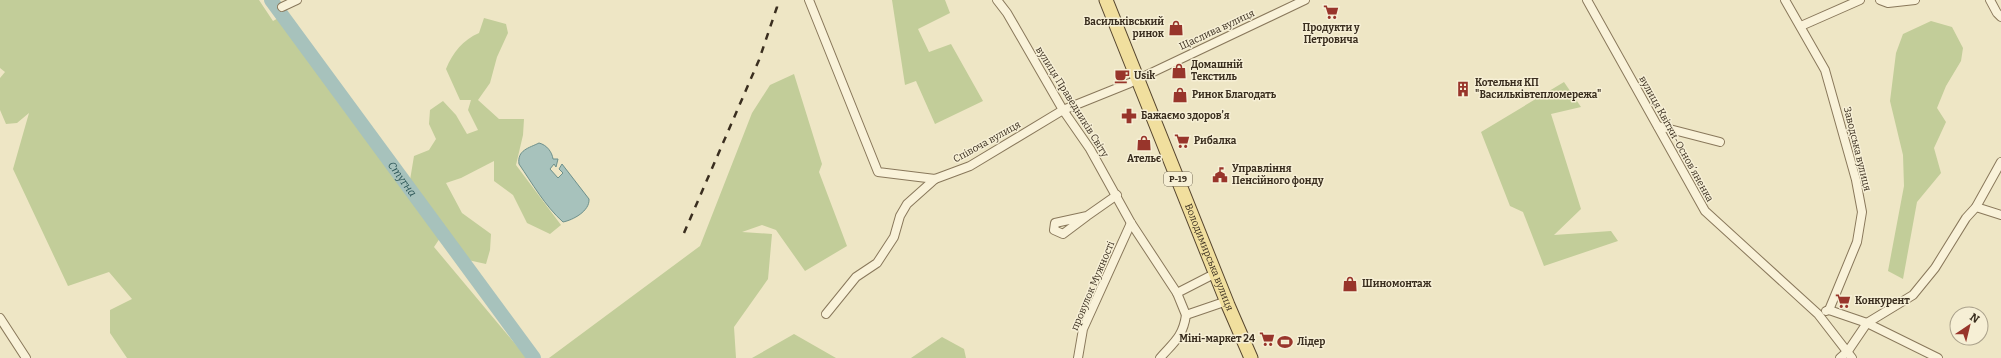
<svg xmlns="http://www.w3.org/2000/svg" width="2001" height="358" viewBox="0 0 2001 358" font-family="Bitter,serif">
<rect width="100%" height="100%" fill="#eee6c5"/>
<!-- green -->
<g fill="#c2cd99">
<polygon points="0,0 259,0 273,21 280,17 337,101 440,238 434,247 527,358 127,358 110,333 110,310 132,299 109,272 68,286 13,169 29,113 17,123 6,124 0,110 0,78 5,72 0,68"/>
<polygon points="892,0 945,0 950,13 918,29 929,52 951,44 983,101 935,124 916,81 905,85"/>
<path d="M484 18 506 24 508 33 497 57 490 83 478 100 499 119H524L523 135 516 165 561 225 550 234 527 223 513 195 494 181V161L461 178 446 183 462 213 491 234 490 250 486 264 468 260 410 180 414 156 429 150 436 139 429 124 430 110 443 101 456 115 467 134 478 130 468 110 471 100H460L446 69C453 52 463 40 479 33Z"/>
<polygon points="1931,21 1952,27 1963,48 1961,61 1946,86 1937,108 1946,122 1934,148 1941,173 1917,202 1903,279 1888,271 1904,186 1903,155 1890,101 1896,53 1903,34"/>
<polygon points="794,74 822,164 819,172 847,246 805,271 776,230 762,225 742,232 772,234 768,279 734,327 736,358 549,358 700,246 752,113 770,85"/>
<polygon points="1564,82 1581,107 1551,114 1581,209 1554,235 1611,231 1618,241 1544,266 1523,212 1510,206 1481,132"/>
<polygon points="794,334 836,358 752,358"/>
<polygon points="942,337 964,349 966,358 911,358"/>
</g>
<!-- water -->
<path fill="#a7c2bc" stroke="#6d908b" d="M539 143C547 145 552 152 553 159H558L556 167 554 164 550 169 558 178 563 173 559 169 562 164 589 199C590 211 573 220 563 222 545 206 532 183 519 164 517 150 529 148 539 143Z"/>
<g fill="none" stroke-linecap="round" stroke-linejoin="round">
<!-- river -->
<path stroke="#a7c2bc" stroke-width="14" id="s1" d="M271 0 534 358"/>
<!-- street casing -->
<g stroke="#89785b" stroke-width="10">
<g id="street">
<polyline points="809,0 878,172 935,179 970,166 1063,110 1130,83 1305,0"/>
<polyline points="997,0 1007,13 1063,110 1090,149 1131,223 1177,293"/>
<polyline points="1587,0 1705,211 1818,314 1852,358"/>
<polyline points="1785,0 1825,70 1856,180 1862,212 1857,242 1829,310"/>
<polyline points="1880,0 1888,3 1915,0"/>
<polyline points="1990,0 1997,13 2001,17"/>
<polyline points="282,7 297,0"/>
<polyline points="1801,26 1860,0"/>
<polyline points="1658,126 1720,142"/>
<polyline points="1976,207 2001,215"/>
<polyline points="1087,216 1063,234 1054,230 1055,223 1087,216 1117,195"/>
<polyline points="1216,273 1177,293 1186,315 1227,301"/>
<polyline points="1826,311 1829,310 1867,323 1938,358"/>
<polyline points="826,314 856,277 877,263 894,237 900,216 907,204 935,179"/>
<polyline points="0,318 26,358"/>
<polyline points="1078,358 1083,329 1131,223"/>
<path d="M1160 358C1173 343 1183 337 1186 315"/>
<polyline points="1840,358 1848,351 1867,323 1913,295 1935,268 1966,218 1976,207 2001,162"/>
</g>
</g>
<!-- primary casing -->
<g stroke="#57462f" stroke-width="15">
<g id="primary">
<path id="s2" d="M1106 0 1228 305 1251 358"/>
</g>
</g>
<!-- street -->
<use href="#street" stroke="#f9f2d9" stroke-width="8"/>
<!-- primary -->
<use href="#primary" stroke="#f1df9e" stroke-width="13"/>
<!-- rail -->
<polyline stroke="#3a2e1f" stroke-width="2.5" stroke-dasharray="7 7" stroke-linecap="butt" points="684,233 759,60 777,7 777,0"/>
</g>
<!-- icons -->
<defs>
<g id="supermarket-bare" transform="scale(1.2)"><path d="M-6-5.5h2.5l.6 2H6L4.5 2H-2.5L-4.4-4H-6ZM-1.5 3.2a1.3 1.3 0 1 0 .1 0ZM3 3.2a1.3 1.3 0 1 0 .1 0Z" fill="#98352b" stroke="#f6efd5" stroke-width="2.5" paint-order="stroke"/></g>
<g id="shop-bare" transform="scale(1.2)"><path d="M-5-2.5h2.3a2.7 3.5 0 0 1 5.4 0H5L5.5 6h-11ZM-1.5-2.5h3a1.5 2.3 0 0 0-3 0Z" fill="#98352b" stroke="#f6efd5" stroke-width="2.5" paint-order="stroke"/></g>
<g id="cafe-bare" transform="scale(1.2)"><path d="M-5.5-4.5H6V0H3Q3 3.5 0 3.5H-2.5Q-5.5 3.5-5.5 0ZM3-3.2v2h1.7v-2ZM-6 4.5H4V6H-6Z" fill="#98352b" stroke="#f6efd5" stroke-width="2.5" paint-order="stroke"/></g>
<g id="building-bare" transform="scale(1.2)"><path d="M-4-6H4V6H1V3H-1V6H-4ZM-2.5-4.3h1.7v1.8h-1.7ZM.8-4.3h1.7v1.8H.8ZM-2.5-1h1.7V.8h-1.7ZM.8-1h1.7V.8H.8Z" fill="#98352b" stroke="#f6efd5" stroke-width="2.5" paint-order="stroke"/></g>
<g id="pharmacy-bare" transform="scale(1.2)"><path d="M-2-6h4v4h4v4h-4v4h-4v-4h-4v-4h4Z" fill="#98352b" stroke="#f6efd5" stroke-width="2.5" paint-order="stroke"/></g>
<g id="civic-bare" transform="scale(1.2)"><path d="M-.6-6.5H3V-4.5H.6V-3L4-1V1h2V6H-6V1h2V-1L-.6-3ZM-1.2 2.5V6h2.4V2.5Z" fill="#98352b" stroke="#f6efd5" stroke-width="2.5" paint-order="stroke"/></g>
<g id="stadium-bare" transform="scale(1.2)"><path d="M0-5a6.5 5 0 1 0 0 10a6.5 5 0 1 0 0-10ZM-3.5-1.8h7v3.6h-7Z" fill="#98352b" stroke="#f6efd5" stroke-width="2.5" paint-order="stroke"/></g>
</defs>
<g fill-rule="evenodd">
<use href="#supermarket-bare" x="1331" y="12"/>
<use href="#shop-bare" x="1176" y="28"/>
<use href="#shop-bare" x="1179" y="71"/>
<use href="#cafe-bare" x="1122" y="76"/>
<use href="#building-bare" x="1463" y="89"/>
<use href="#shop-bare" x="1180" y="95"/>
<use href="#pharmacy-bare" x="1129" y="116"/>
<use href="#supermarket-bare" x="1182" y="141"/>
<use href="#shop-bare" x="1144" y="143"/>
<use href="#civic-bare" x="1220" y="175"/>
<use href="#shop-bare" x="1350" y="284"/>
<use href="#supermarket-bare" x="1843" y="301"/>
<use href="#supermarket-bare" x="1267" y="339"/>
<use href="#stadium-bare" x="1285" y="342"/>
</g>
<g text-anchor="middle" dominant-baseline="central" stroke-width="3" stroke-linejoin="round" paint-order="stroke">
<!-- shield labels -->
<rect fill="#f6efd5" stroke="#726856" stroke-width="1" x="1164" y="172" width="28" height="14" rx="3"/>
<g font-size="9" font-weight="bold" fill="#3a2e1f">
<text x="1178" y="179">Р-19</text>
</g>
<!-- poi labels -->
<g font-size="10" font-weight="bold" fill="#3a2e1f" stroke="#f6efd5" text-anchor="start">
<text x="1164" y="22" text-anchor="end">Васильківський<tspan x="1164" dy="12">ринок</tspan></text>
<text x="1331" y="28" text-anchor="middle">Продукти у<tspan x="1331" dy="12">Петровича</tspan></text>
<text x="1191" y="65">Домашній<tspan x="1191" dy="12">Текстиль</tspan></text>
<text x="1134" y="76">Usik</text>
<text x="1475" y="83">Котельня КП<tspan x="1475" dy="12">"Васильківтепломережа"</tspan></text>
<text x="1192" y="95">Ринок Благодать</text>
<text x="1141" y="116">Бажаємо здоровʼя</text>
<text x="1194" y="141">Рибалка</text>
<text x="1144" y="159" text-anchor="middle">Ательє</text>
<text x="1232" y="169">Управління<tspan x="1232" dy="12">Пенсійного фонду</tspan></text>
<text x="1362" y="284">Шиномонтаж</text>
<text x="1855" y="301">Конкурент</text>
<text x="1255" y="339" text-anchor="end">Міні-маркет 24</text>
<text x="1297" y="342">Лідер</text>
</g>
<!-- street labels -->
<g font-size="10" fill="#3a2e1f" stroke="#f6efd5">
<text transform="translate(1217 30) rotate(-25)">Щаслива вулиця</text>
<text transform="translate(1072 102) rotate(58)">вулиця Праведників Світу</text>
<text transform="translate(1676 139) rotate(61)">вулиця Квітки-Основʼяненка</text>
<text transform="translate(987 142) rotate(-29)">Співоча вулиця</text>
<text transform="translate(1857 149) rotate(76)">Заводська вулиця</text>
<text stroke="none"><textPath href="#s2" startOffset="277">Володимирська вулиця</textPath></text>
<text transform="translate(1093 286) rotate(-67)">провулок Мужності</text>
</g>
<!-- water labels -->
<g font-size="11" font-style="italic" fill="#2e5859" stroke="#f6efd5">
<text stroke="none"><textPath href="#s1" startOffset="222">Стугна</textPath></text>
</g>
</g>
<!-- north arrow -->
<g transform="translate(1969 326) rotate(35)"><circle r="19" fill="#f6efd5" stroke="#aba28c"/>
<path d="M0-3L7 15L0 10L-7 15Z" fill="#98352b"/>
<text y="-6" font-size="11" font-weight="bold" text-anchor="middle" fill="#3a2e1f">N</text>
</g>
</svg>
